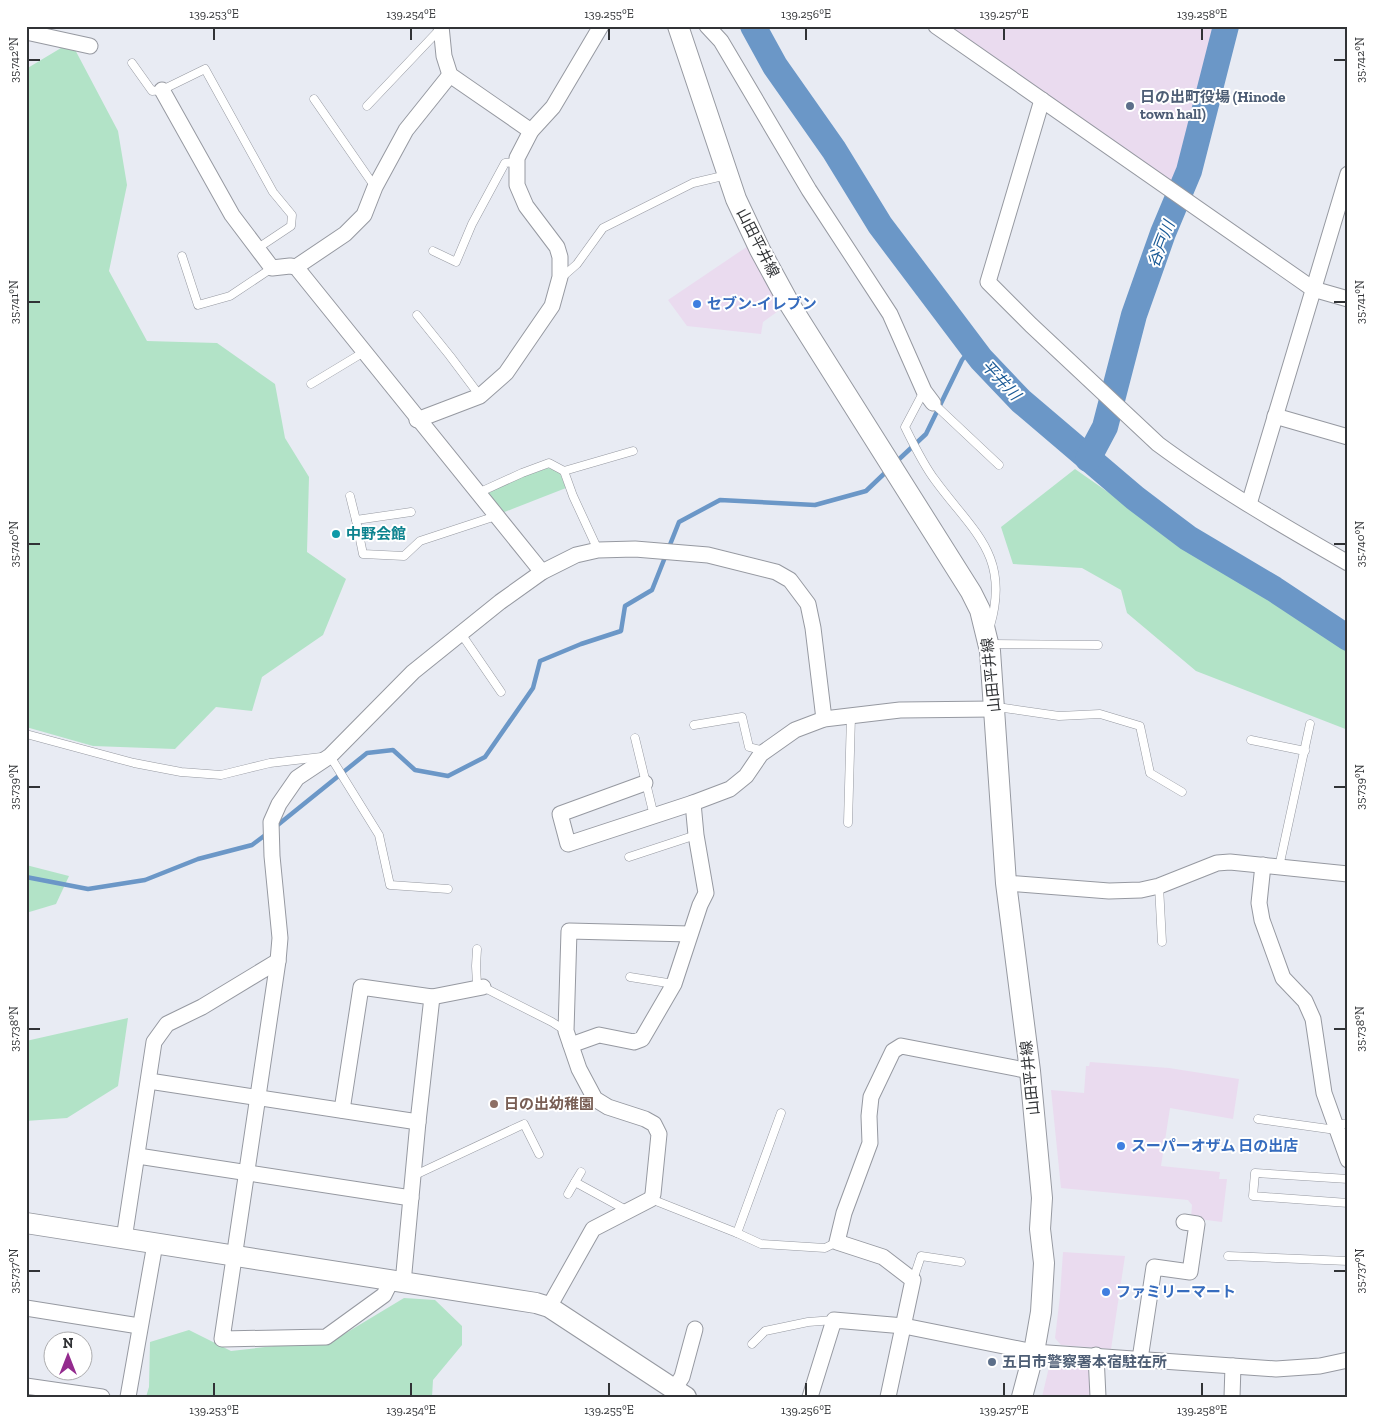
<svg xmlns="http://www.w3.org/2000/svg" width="1374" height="1423" viewBox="0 0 1374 1423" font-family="'Zilla Slab','Noto Sans JP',serif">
<rect width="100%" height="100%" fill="#e8ebf3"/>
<!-- commercial -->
<g fill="#eadbef">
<polygon points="950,26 1221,26 1175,185"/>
<polygon points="748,246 781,309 763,322 761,334 687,326 668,300"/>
<polygon points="1090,1062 1169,1068 1239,1079 1233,1119 1170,1108 1161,1166 1220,1172 1219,1179 1227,1179 1222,1222 1191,1218 1192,1205 1188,1200 1061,1188 1051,1090 1084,1093 1086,1066 1089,1066"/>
<polygon points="1063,1252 1125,1256 1111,1349 1061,1345 1055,1338 1060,1296"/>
<polygon points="1058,1359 1092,1362 1094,1397 1042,1397 1049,1367"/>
</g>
<!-- green -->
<g fill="#b2e3c7">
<polygon points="71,42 118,131 127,185 109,271 147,341 217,343 275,384 285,438 309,477 307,552 346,579 323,635 262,677 252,711 216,707 175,749 93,746 26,727 26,69"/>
<polygon points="548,468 559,471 566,488 502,513 486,494 521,477"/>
<polygon points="1075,469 1125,504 1272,598 1348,652 1348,730 1196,671 1127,613 1121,590 1082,568 1013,564 1001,527"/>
<polygon points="26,865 69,876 56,904 26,913"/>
<polygon points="128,1018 118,1086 67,1118 26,1121 26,1041"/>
<polygon points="404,1298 435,1300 462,1326 462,1345 433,1380 432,1397 146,1397 149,1387 150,1342 189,1330 231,1351 336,1339"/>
</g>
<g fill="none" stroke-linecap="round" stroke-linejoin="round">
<!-- stream -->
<g stroke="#6b97c7" stroke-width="4.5">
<polyline points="895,463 926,434 962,360 972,347"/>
<polyline points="274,828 367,753 393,750 415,770 448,776 485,757 533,688 540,661 581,644 621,631 625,606 652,590 679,522 720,500 815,505 866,491 888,470"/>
<polyline points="26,877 88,889 145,880 198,859 252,845 268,833"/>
</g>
<!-- river -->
<g stroke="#6b97c7" stroke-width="26">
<polyline points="753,26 775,66 834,150 880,225 981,359 1021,401 1135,498 1188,538 1274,589 1348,638"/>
<polyline points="1088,459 1105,427 1134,315 1163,233 1189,171 1226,26"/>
</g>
<!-- lane casing -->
<g stroke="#9699a1" stroke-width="9">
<g id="lane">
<polyline points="132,63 152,91 162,90 205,69 273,192 292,215 291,226 258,248"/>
<polyline points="314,99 375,187"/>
<polyline points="367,106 441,28"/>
<polyline points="433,251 456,262 472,224 505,163 517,162"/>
<polyline points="182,256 198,305 230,296 272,268"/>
<polyline points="560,279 577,264 603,228 693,183 727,175"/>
<polyline points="417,315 450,356 480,396"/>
<polyline points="311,384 364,352"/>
<path d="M924 391 905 427C914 445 923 464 935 480 972 531 1011 555 990 626"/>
<polyline points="933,403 999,465"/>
<polyline points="478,493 522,473 549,463 564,471"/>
<polyline points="350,496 356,520 363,554 404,556 420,541 496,516"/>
<polyline points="356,520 411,512"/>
<polyline points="598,550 573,496 564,471 633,451"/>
<polyline points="462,635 501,692"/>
<polyline points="991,644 1098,645"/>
<polyline points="994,709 1004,708 1059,716 1100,714 1140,726 1150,773 1182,792"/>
<polyline points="694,725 742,717 749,747 764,751"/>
<polyline points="26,734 134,763 181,772 221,775 270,763 330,756 379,835 390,885 448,889"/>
<polyline points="635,738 654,816"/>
<polyline points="1251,740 1305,751"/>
<polyline points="848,823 851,716"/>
<polyline points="629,857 696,835"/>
<polyline points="1279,867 1310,724"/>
<polyline points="1159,886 1162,942"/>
<polyline points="477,949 476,966 477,984 552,1022 566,1031"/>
<polyline points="630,977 674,984"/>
<polyline points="1258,1119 1336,1130"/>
<polyline points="1334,1124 1348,1124"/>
<polyline points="413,1176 524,1124 539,1154"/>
<polyline points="1348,1179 1255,1173 1253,1196 1348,1203"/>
<polyline points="575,1182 581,1172"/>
<polyline points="568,1194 575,1182 628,1211"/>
<polyline points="651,1199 737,1233 781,1113"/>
<polyline points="737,1233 761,1244 825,1248 837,1242"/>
<polyline points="1228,1256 1348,1261"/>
<polyline points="913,1280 921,1256 961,1262"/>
<polyline points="752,1344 765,1331 808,1322 834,1320"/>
</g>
</g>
<!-- street casing -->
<g stroke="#9699a1" stroke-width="17">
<g id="street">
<polyline points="441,26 444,56 450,75 531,131"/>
<polyline points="707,26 721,41 809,190 890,314 924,391 933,403"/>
<polyline points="936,26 1313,289 1348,299"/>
<polyline points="26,32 90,46"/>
<polyline points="162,90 232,215 272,268 290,266 296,267 542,572"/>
<path d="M1042 100 988 282 1031 325 1158 444C1216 487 1285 527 1348 563"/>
<polyline points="296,267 345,234 364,215 375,187 406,130 450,75"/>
<polyline points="1275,416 1348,437"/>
<polyline points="417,420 480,396 506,373 552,306 560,277 560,257 557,247 526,206 517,185 517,158 531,131 553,107 601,26"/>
<polyline points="1249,504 1348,174"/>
<polyline points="645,783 560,814 568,844 693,803"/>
<polyline points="1263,865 1259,903 1262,920 1283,978 1305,1001 1313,1019 1324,1093 1348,1160"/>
<polyline points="1006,883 1109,891 1141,890 1159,886 1217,863 1230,862 1348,874"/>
<polyline points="432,997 483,987"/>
<polyline points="571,1045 599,1035 634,1042 642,1039 674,984 700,905 706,893 696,835 693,803 730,789 746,776 761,754 795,730 824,719 900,710 994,709"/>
<polyline points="149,1081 418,1122"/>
<polyline points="342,1110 361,987 432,997 418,1122 403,1283"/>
<polyline points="138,1156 411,1198"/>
<polyline points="124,1239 154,1042 167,1024 202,1007 278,961"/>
<polyline points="391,1281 384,1295 326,1337 222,1339 278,961 280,938 272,856 271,822 279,804 297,778 330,756 413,672 500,602 542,572 576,555 598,550 635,549 708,555 776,572 790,580 808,604 813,628 824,719"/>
<polyline points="549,1307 593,1229 651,1199 653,1194 659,1134 654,1124 645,1119 608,1107 595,1099 579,1069 566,1031 569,931 690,934"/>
<polyline points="26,1308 139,1326"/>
<polyline points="1096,1355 1098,1397"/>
<polyline points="1140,1359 1154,1267 1190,1272 1197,1224 1184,1222"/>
<polyline points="26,1386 102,1397"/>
<polyline points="674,1389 682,1377 695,1329"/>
<polyline points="128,1397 155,1244"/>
<polyline points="810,1397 834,1320 904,1326 1034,1352 1276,1369 1320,1366 1348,1360"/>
<polyline points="888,1397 913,1280 883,1257 837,1242 844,1213 870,1143 869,1116 871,1097 893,1051 901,1046 1030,1071"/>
<polyline points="1232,1397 1233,1366"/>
</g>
</g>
<!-- secondary casing -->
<g stroke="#9699a1" stroke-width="22">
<g id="secondary">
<polyline points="678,26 736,199 760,250 790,305 971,592 980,610 990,651 1006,883 1030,1071 1042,1198 1040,1229 1044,1263 1041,1312 1034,1352 1022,1397"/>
<polyline points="26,1223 536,1303 549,1307 686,1397"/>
</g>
</g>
<!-- lane -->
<use href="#lane" stroke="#fff" stroke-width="8"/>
<!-- street -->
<use href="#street" stroke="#fff" stroke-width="15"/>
<!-- secondary -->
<use href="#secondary" stroke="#fff" stroke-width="20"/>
</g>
<!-- ticks -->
<path fill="none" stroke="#313336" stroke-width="2" d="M214 28V40M411 28V40M609 28V40M806 28V40M1004 28V40M1202 28V40M28 60H40M1334 60H1346M28 302H40M1334 302H1346M28 544H40M1334 544H1346M28 787H40M1334 787H1346M28 1029H40M1334 1029H1346M28 1271H40M1334 1271H1346M214 1383V1396M411 1383V1396M609 1383V1396M806 1383V1396M1004 1383V1396M1202 1383V1396"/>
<!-- markers -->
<g fill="#5c6f8a" stroke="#fff" stroke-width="2">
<circle cx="1130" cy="106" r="5"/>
<circle cx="992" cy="1362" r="5"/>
</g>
<g fill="#3f7fe0" stroke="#fff" stroke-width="2">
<circle cx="697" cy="304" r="5"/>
<circle cx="1121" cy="1146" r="5"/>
<circle cx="1106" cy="1292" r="5"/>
</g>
<circle fill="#0f9aa8" stroke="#fff" stroke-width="2" cx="336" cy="534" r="5"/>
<circle fill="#8d6e63" stroke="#fff" stroke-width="2" cx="494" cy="1104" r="5"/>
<g text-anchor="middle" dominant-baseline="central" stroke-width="4" stroke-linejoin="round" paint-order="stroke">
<!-- service labels -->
<g font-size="15" font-weight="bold" fill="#4e5e75" stroke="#fff" text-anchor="start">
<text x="1140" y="97">日の出町役場 (Hinode<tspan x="1140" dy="17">town hall)</tspan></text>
<text x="1002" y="1362">五日市警察署本宿駐在所</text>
</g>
<!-- street labels -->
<g font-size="15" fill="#313336" stroke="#fff">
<text transform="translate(758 243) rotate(63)">山田平井線</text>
<text transform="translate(991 675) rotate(-96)">山田平井線</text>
<text transform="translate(1030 1078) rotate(-96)">山田平井線</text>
</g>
<!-- shop labels -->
<g font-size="15" font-weight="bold" fill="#366cbe" stroke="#fff" text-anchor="start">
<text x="707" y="304">セブン-イレブン</text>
<text x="1131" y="1146">スーパーオザム 日の出店</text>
<text x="1116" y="1292">ファミリーマート</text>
</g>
<!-- culture labels -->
<g font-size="15" font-weight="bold" fill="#0d838f" stroke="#fff" text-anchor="start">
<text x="346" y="534">中野会館</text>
</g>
<!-- education labels -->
<g font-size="15" font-weight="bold" fill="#785e54" stroke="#fff" text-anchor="start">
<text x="504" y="1104">日の出幼稚園</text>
</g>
<!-- water labels -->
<g font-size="16" font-style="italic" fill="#1a5a96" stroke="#fff">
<text transform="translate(1161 244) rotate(-69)">谷戸川</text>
<text transform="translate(1001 380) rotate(47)">平井川</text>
</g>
</g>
<!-- border -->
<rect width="1374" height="1423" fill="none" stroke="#ffffff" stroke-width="55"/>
<!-- north arrow -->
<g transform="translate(68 1356)"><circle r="24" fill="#ffffff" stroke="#adadaf"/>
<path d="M0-4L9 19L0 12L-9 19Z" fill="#942b8e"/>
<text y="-8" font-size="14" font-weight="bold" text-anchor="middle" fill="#313336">N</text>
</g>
<rect x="28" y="28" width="1318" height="1368" fill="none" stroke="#313336" stroke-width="2"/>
<g font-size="12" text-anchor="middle" fill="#313336">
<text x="214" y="18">139.253°E</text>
<text x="411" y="18">139.254°E</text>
<text x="609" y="18">139.255°E</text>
<text x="806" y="18">139.256°E</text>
<text x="1004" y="18">139.257°E</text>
<text x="1202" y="18">139.258°E</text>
<text transform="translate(14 60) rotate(-90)" y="4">35.742°N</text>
<text transform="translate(1360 60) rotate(-90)" y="4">35.742°N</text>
<text transform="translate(14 302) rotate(-90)" y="4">35.741°N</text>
<text transform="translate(1360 302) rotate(-90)" y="4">35.741°N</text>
<text transform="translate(14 544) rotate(-90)" y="4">35.740°N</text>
<text transform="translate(1360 544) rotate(-90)" y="4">35.740°N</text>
<text transform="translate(14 787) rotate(-90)" y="4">35.739°N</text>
<text transform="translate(1360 787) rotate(-90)" y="4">35.739°N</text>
<text transform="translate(14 1029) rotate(-90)" y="4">35.738°N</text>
<text transform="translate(1360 1029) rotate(-90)" y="4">35.738°N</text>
<text transform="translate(14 1271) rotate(-90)" y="4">35.737°N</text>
<text transform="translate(1360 1271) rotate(-90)" y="4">35.737°N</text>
<text x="214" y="1414">139.253°E</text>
<text x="411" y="1414">139.254°E</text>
<text x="609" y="1414">139.255°E</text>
<text x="806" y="1414">139.256°E</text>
<text x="1004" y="1414">139.257°E</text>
<text x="1202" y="1414">139.258°E</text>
</g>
</svg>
